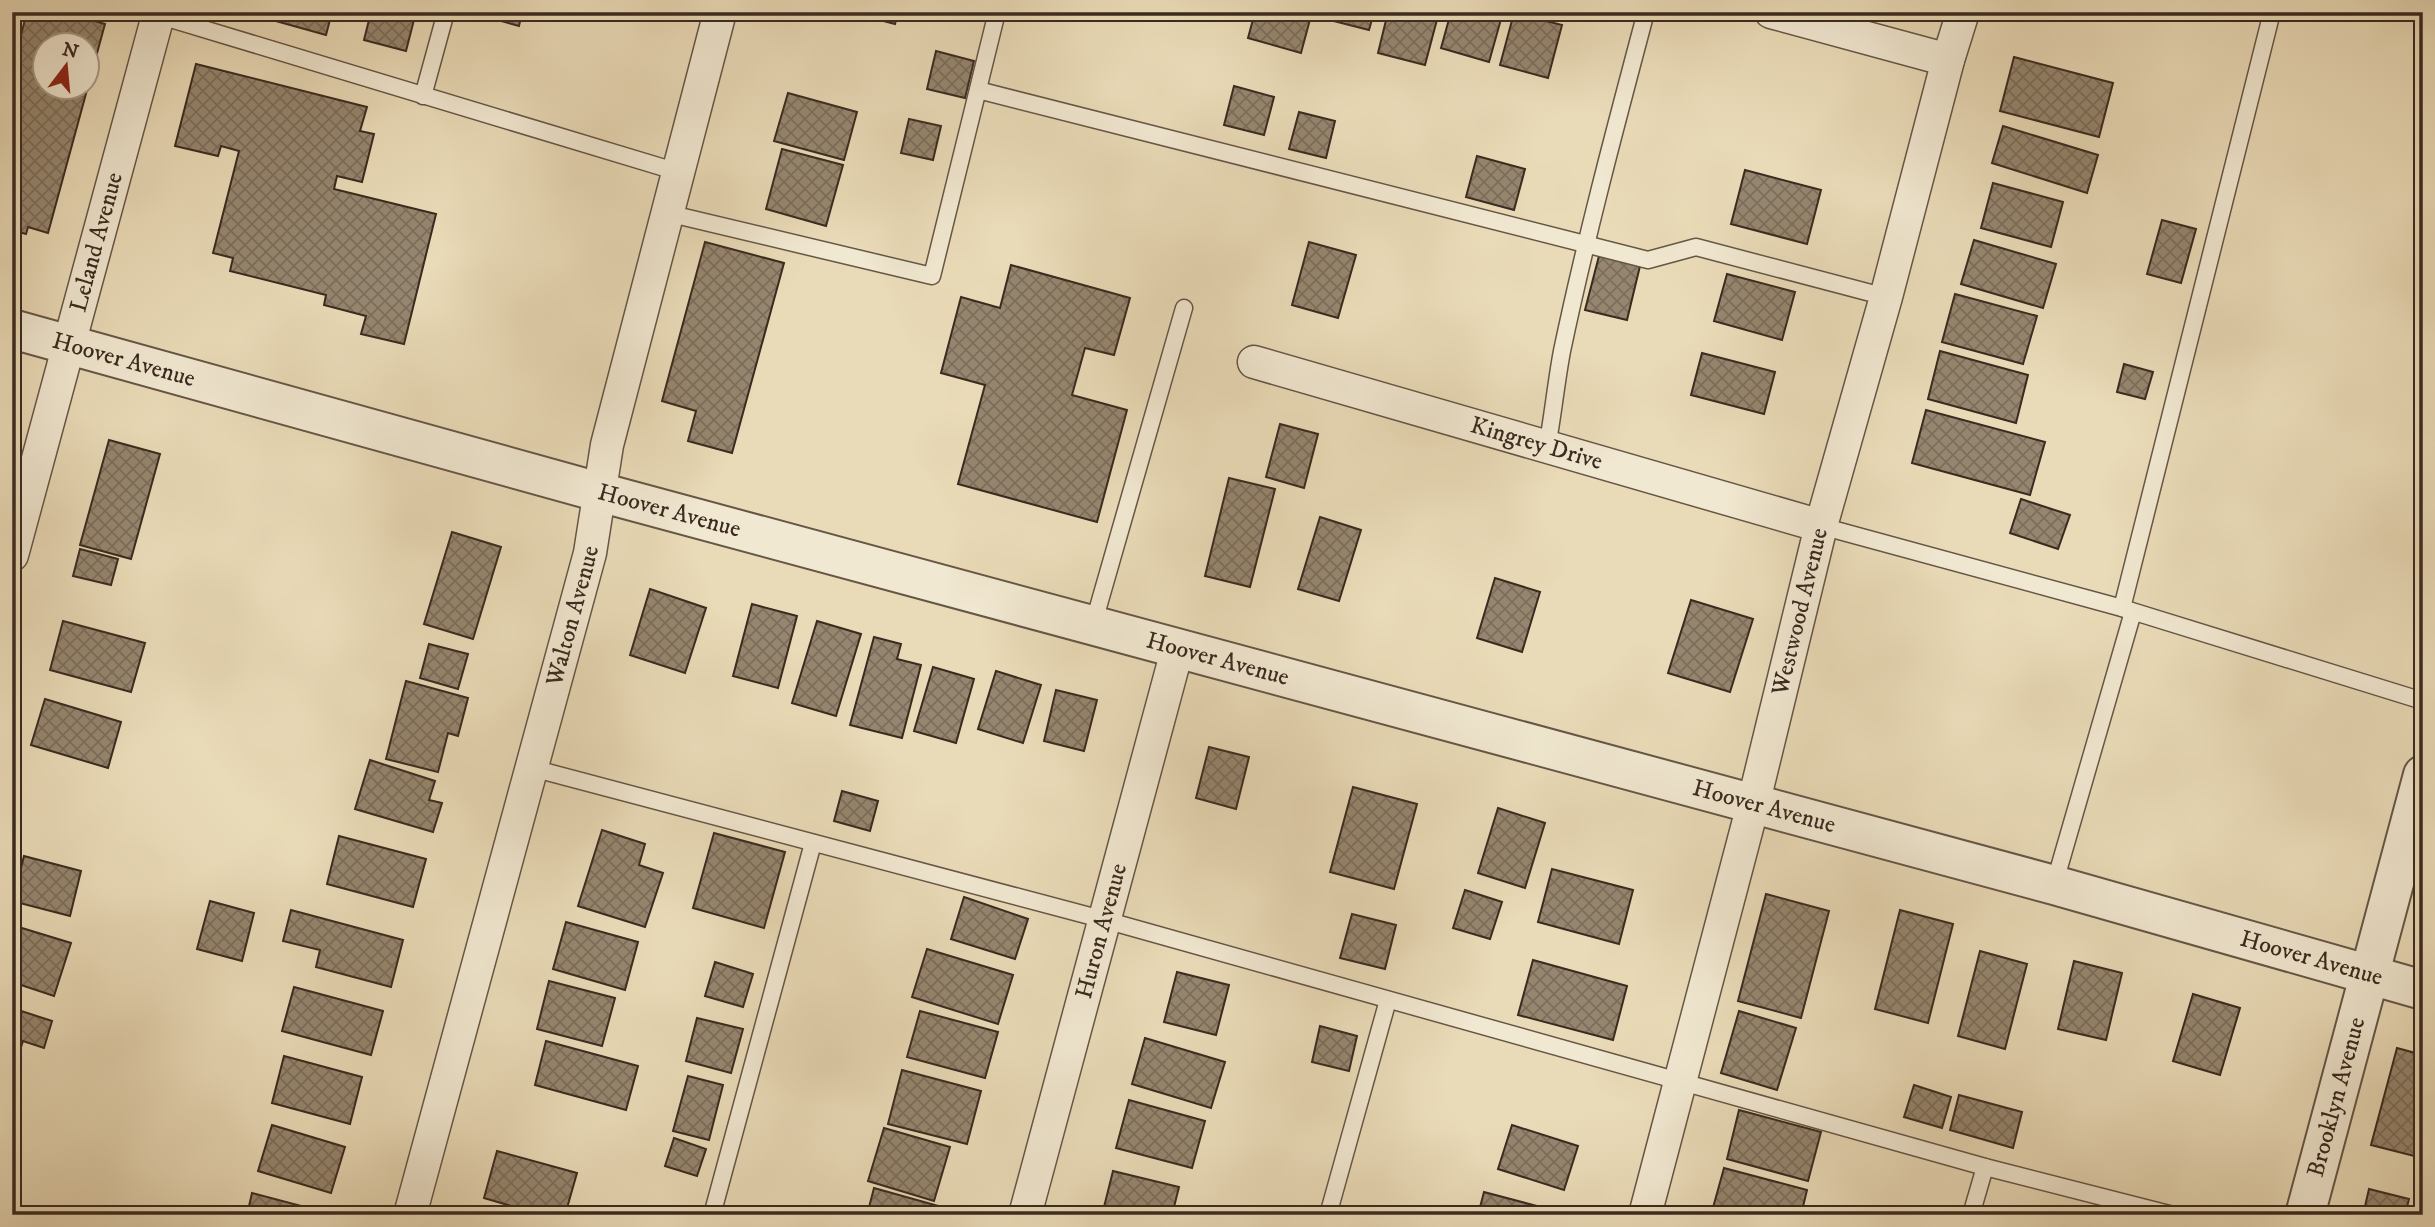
<svg xmlns="http://www.w3.org/2000/svg" width="2435" height="1227" viewBox="0 0 2435 1227" font-family="'IM FELL DW Pica',serif">
<defs>
<pattern id="building-cross-hatch" width="8" height="8" patternUnits="userSpaceOnUse" patternTransform="scale(1.75)"><rect width="8" height="8" fill="#96866f"/><path d="M0 0l8 8M0 8l8-8" fill="none" stroke="#7b6e5b"/></pattern>
</defs>
<rect width="100%" height="100%" fill="#eadbb8"/>
<filter id="stains"><feTurbulence type="fractalNoise" baseFrequency=".00286" numOctaves="4"/><feColorMatrix values="0 0 0 0 .2 0 0 0 0 .09 0 0 0 0 .02 0 0 0 .5 -.17"/></filter>
<radialGradient id="worn" r=".72"><stop offset=".6" stop-color="#630" stop-opacity="0"/><stop offset="1" stop-color="#630" stop-opacity=".3"/></radialGradient>
<!-- building -->
<g fill="url(#building-cross-hatch)" stroke="#3a2a20" stroke-width="2" fill-rule="evenodd">
<path d="M27 12H62L105 24 48 233 28 227 26 234 12 230V69ZM46 46H88V88H46Z"/>
<polygon points="243,12 332,12 326,35"/>
<polygon points="371,12 416,12 406,51 364,40"/>
<polygon points="469,12 522,12 519,26"/>
<polygon points="849,12 898,12 895,24"/>
<polygon points="1255,12 1312,12 1301,53 1248,38"/>
<polygon points="1324,12 1374,12 1369,30 1322,18"/>
<polygon points="1388,12 1439,12 1425,65 1378,53"/>
<polygon points="1451,12 1503,12 1489,62 1441,48"/>
<polygon points="1514,13 1562,25 1548,78 1500,65"/>
<polygon points="936,51 974,61 965,98 927,89"/>
<polygon points="2014,57 2113,83 2099,137 2000,111"/>
<polygon points="196,64 367,107 360,131 374,134 362,182 337,176 334,189 436,214 404,344 361,334 366,316 324,305 326,295 230,271 233,258 213,253 239,151 221,146 218,156 175,146"/>
<polygon points="1234,86 1274,97 1264,135 1224,125"/>
<polygon points="788,93 857,112 844,160 774,141"/>
<polygon points="1299,112 1335,121 1326,158 1289,149"/>
<polygon points="909,119 941,126 933,160 901,153"/>
<polygon points="2003,126 2098,155 2087,193 1992,163"/>
<polygon points="782,149 843,165 826,226 766,209"/>
<polygon points="1477,156 1525,169 1514,210 1466,197"/>
<polygon points="1745,170 1821,190 1807,244 1731,224"/>
<polygon points="1993,183 2063,202 2051,247 1981,228"/>
<polygon points="2162,220 2196,229 2181,283 2147,274"/>
<polygon points="1974,240 2056,264 2043,308 1961,284"/>
<polygon points="705,242 784,263 732,453 688,441 696,411 662,401"/>
<polygon points="1309,242 1356,255 1338,318 1292,305"/>
<polygon points="1599,256 1640,266 1627,320 1585,310"/>
<polygon points="1011,265 1130,298 1114,355 1085,348 1072,395 1127,410 1097,522 958,484 985,385 941,373 961,297 1000,308"/>
<polygon points="1727,274 1795,292 1782,340 1714,321"/>
<polygon points="1955,294 2037,316 2023,364 1942,342"/>
<polygon points="1940,351 2028,375 2016,423 1928,399"/>
<polygon points="1702,353 1775,372 1764,414 1691,395"/>
<polygon points="2124,364 2153,372 2145,399 2117,392"/>
<polygon points="1926,410 2045,442 2030,495 1912,463"/>
<polygon points="1280,424 1318,434 1304,488 1266,477"/>
<polygon points="109,440 160,454 131,559 80,545"/>
<polygon points="1229,478 1275,489 1250,587 1205,576"/>
<polygon points="2021,499 2070,515 2058,549 2010,533"/>
<polygon points="1320,517 1361,530 1339,601 1298,589"/>
<polygon points="452,532 501,547 473,639 424,624"/>
<polygon points="80,549 118,559 111,585 73,576"/>
<polygon points="1495,578 1540,592 1522,652 1477,638"/>
<polygon points="650,589 706,608 685,673 630,655"/>
<polygon points="1691,600 1753,619 1730,692 1668,673"/>
<polygon points="752,604 797,616 778,688 733,676"/>
<polygon points="63,621 145,643 131,692 50,670"/>
<polygon points="817,621 861,634 836,716 792,703"/>
<polygon points="874,637 901,644 897,659 921,665 902,738 850,725"/>
<polygon points="429,644 468,654 458,689 420,678"/>
<polygon points="933,667 974,679 956,743 914,731"/>
<polygon points="996,671 1041,685 1023,743 978,729"/>
<polygon points="406,681 468,698 458,736 448,733 438,772 386,759"/>
<polygon points="1056,690 1097,700 1084,751 1044,741"/>
<polygon points="45,699 121,722 108,768 31,745"/>
<polygon points="1209,747 1249,757 1236,809 1196,798"/>
<polygon points="370,760 435,781 429,800 442,803 433,832 355,809"/>
<polygon points="1353,787 1417,804 1394,889 1330,872"/>
<polygon points="842,791 878,801 870,831 834,821"/>
<polygon points="1498,808 1545,823 1525,888 1478,873"/>
<polygon points="602,830 645,844 639,865 663,873 645,927 578,906"/>
<polygon points="714,833 785,852 764,928 693,908"/>
<polygon points="339,836 426,859 413,907 327,884"/>
<polygon points="24,856 81,871 70,916 12,901 12,875 19,876"/>
<polygon points="1552,869 1633,890 1619,944 1538,922"/>
<polygon points="1465,890 1502,902 1490,939 1453,928"/>
<polygon points="1766,894 1829,911 1801,1018 1738,1001"/>
<polygon points="964,897 1028,919 1015,959 951,939"/>
<polygon points="210,901 254,913 242,961 197,949"/>
<polygon points="291,910 403,940 391,987 316,967 320,950 283,941"/>
<polygon points="1900,910 1953,924 1928,1023 1875,1009"/>
<polygon points="1352,914 1396,925 1385,969 1340,958"/>
<polygon points="566,922 638,942 625,990 553,969"/>
<polygon points="12,925 71,943 54,996 12,982"/>
<polygon points="927,949 1013,975 998,1024 912,997"/>
<polygon points="1980,951 2027,964 2005,1049 1958,1036"/>
<polygon points="1533,960 1627,986 1613,1040 1518,1015"/>
<polygon points="2074,961 2122,973 2106,1040 2058,1029"/>
<polygon points="715,962 753,974 743,1007 705,996"/>
<polygon points="1177,972 1229,985 1216,1035 1164,1022"/>
<polygon points="549,981 615,998 602,1046 537,1029"/>
<polygon points="294,987 383,1011 371,1055 282,1031"/>
<polygon points="2193,994 2240,1008 2220,1075 2173,1061"/>
<polygon points="12,1008 52,1021 44,1048 23,1041 14,1069"/>
<polygon points="920,1011 998,1032 985,1078 907,1057"/>
<polygon points="1739,1011 1796,1028 1777,1090 1721,1073"/>
<polygon points="697,1018 743,1029 731,1073 686,1061"/>
<polygon points="1320,1026 1357,1036 1349,1071 1312,1062"/>
<polygon points="1145,1038 1225,1062 1211,1108 1132,1084"/>
<polygon points="546,1041 638,1066 626,1110 535,1085"/>
<polygon points="2397,1048 2423,1055 2422,1158 2371,1145"/>
<polygon points="284,1056 362,1077 350,1124 272,1103"/>
<polygon points="902,1070 981,1091 967,1144 888,1124"/>
<polygon points="688,1076 723,1085 709,1140 673,1131"/>
<polygon points="1914,1085 1951,1097 1942,1128 1904,1117"/>
<polygon points="1959,1095 2022,1112 2013,1148 1950,1130"/>
<polygon points="1129,1100 1205,1121 1192,1168 1116,1148"/>
<polygon points="1739,1110 1821,1132 1808,1181 1727,1159"/>
<polygon points="272,1125 345,1147 331,1193 258,1171"/>
<polygon points="1512,1125 1578,1146 1564,1190 1498,1169"/>
<polygon points="884,1128 950,1147 934,1201 868,1181"/>
<polygon points="674,1138 706,1149 697,1176 665,1166"/>
<polygon points="497,1151 577,1173 565,1215 542,1215 484,1198"/>
<polygon points="1724,1168 1807,1190 1801,1215 1711,1215"/>
<polygon points="1113,1171 1179,1187 1172,1215 1102,1215"/>
<polygon points="874,1188 949,1209 948,1215 867,1215"/>
<polygon points="2369,1189 2409,1199 2405,1215 2363,1215"/>
<polygon points="1484,1192 1567,1214 1478,1215"/>
<polygon points="252,1193 324,1212 324,1215 247,1215"/>
</g>
<g fill="none" stroke-linecap="round" stroke-linejoin="round">
<!-- service casing -->
<g stroke="#665646" stroke-width="19">
<g id="service">
<polyline points="154,14 678,172"/>
<polyline points="978,90 1648,260 1696,247 1886,297"/>
<polyline points="423,96 446,12"/>
<polyline points="667,213 932,276 997,12"/>
<path d="M1547 447C1553 415 1556 383 1562 351 1586 237 1616 125 1646 12"/>
<polyline points="1821,526 2122,608 2423,701"/>
<polyline points="2122,608 2272,12"/>
<polyline points="1093,625 1184,308"/>
<polyline points="532,768 1105,920 1985,1167 2173,1215"/>
<polyline points="2054,885 2133,612"/>
<polyline points="712,1215 813,843"/>
<polyline points="1328,1215 1388,1000"/>
<polyline points="1971,1215 1985,1167"/>
</g>
</g>
<!-- minor casing -->
<g stroke="#665646" stroke-width="35">
<g id="minor">
<polyline points="1771,12 1948,60"/>
<path id="s1" d="M1254 362 1821 526"/>
<path id="s2" d="M12 555 159 12"/>
<path id="s3" d="M410 1215 590 553 607 445 720 12"/>
<path id="s4" d="M1025 1215 1178 647"/>
<path id="s5" d="M1645 1215 1753 805 1821 526 1886 297 1948 60 1963 12"/>
</g>
</g>
<!-- tertiary casing -->
<g stroke="#665646" stroke-width="42">
<g id="tertiary">
<path id="s6" d="M12 329 599 492 2054 885 2423 990"/>
<path id="s7" d="M2305 1215 2423 775"/>
</g>
</g>
<!-- service -->
<use href="#service" stroke="#f1e8d1" stroke-width="16"/>
<!-- minor -->
<use href="#minor" stroke="#f1e8d1" stroke-width="32"/>
<!-- tertiary -->
<use href="#tertiary" stroke="#f1e8d1" stroke-width="38"/>
</g>
<g text-anchor="middle" dominant-baseline="central" stroke-width="6" stroke-linejoin="round" paint-order="stroke">
<!-- street labels -->
<g font-size="24" fill="#3a2a20" stroke="#f1e8d1">
<text stroke="none"><textPath href="#s2" startOffset="324">Leland Avenue</textPath></text>
<text stroke="none"><textPath href="#s6" startOffset="116">Hoover Avenue</textPath></text>
<text stroke="none"><textPath href="#s1" startOffset="294">Kingrey Drive</textPath></text>
<text stroke="none"><textPath href="#s6" startOffset="682">Hoover Avenue</textPath></text>
<text stroke="none"><textPath href="#s5" startOffset="623">Westwood Avenue</textPath></text>
<text stroke="none"><textPath href="#s3" startOffset="621">Walton Avenue</textPath></text>
<text stroke="none"><textPath href="#s6" startOffset="1250">Hoover Avenue</textPath></text>
<text stroke="none"><textPath href="#s6" startOffset="1816">Hoover Avenue</textPath></text>
<text stroke="none"><textPath href="#s4" startOffset="294">Huron Avenue</textPath></text>
<text stroke="none"><textPath href="#s6" startOffset="2384">Hoover Avenue</textPath></text>
<text stroke="none"><textPath href="#s7" startOffset="122">Brooklyn Avenue</textPath></text>
</g>
</g>
<!-- margin -->
<rect width="2435" height="1227" fill="none" stroke="#eadbb8" stroke-width="42"/>
<rect x="14" y="14" width="2407" height="1199" fill="none" stroke="#3a2a20" stroke-width="3.5"/>
<rect x="21" y="21" width="2393" height="1185" fill="none" stroke="#3a2a20" stroke-width="2"/>
<!-- north arrow -->
<g transform="translate(66 66) rotate(16)"><circle r="33" fill="#f1e8d1" stroke="#a89c8a" stroke-width="2"/>
<path d="M0-5L12 26L0 18L-12 26Z" fill="#8f2418"/>
<text y="-10" font-size="19" font-weight="bold" text-anchor="middle" fill="#3a2a20">N</text>
</g>
<rect width="100%" height="100%" filter="url(#stains)"/>
<rect width="100%" height="100%" fill="url(#worn)"/>
</svg>
